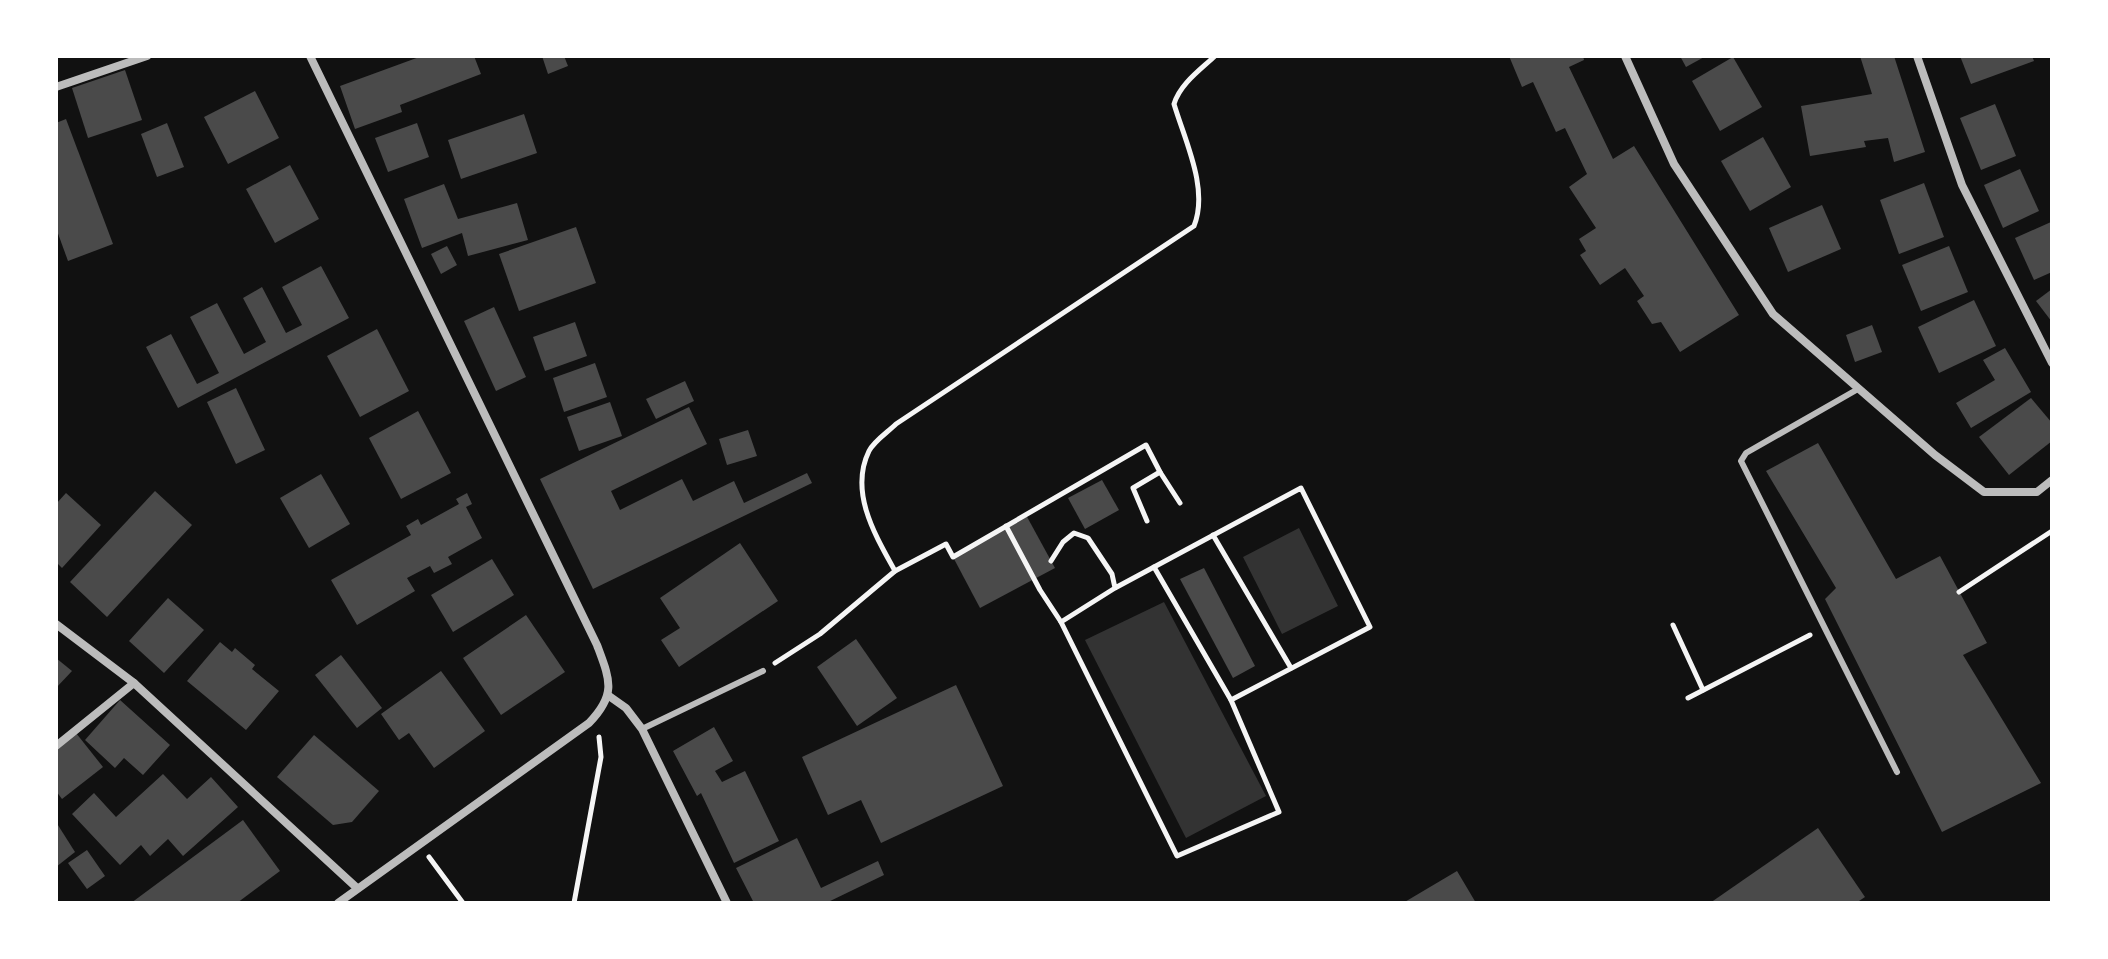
<svg xmlns="http://www.w3.org/2000/svg" width="2108" height="959" viewBox="0 0 2108 959" font-family="Helvetica,sans-serif">
<rect width="100%" height="100%" fill="#111"/>
<!-- water -->
<g fill="#333">
<polygon points="1299,528 1338,606 1282,634 1243,557"/>
<polygon points="1164,602 1266,796 1186,838 1085,640"/>
</g>
<!-- building -->
<g fill="#4a4a4a">
<polygon points="422,56 474,56 481,74 400,105 402,112 355,129 340,86"/>
<polygon points="542,56 564,56 568,66 548,74"/>
<polygon points="1509,56 1583,56 1584,60 1569,67 1613,159 1634,146 1739,315 1680,352 1661,322 1652,324 1637,301 1644,296 1625,268 1600,285 1580,255 1586,251 1579,239 1596,228 1569,187 1587,174 1565,128 1556,132 1533,82 1522,87"/>
<polygon points="1680,56 1706,56 1686,67"/>
<polygon points="1860,56 1894,56 1925,152 1894,162 1888,138 1864,141 1866,147 1810,156 1801,106 1872,94"/>
<polygon points="1960,56 2032,56 2034,61 1971,84"/>
<polygon points="1733,57 1762,107 1720,131 1692,81"/>
<polygon points="125,70 142,120 88,138 72,88"/>
<polygon points="255,91 279,138 228,164 204,117"/>
<polygon points="1995,104 2016,156 1981,170 1960,118"/>
<polygon points="524,114 537,153 461,179 448,140"/>
<polygon points="66,119 113,244 68,261 56,228 56,123"/>
<polygon points="167,123 184,167 157,177 141,134"/>
<polygon points="417,123 429,157 388,172 375,138"/>
<polygon points="1763,137 1791,187 1750,211 1721,161"/>
<polygon points="290,165 319,219 275,243 246,189"/>
<polygon points="2020,169 2039,211 2003,228 1984,185"/>
<polygon points="1924,183 1944,237 1899,254 1880,200"/>
<polygon points="444,184 458,219 517,203 528,240 468,256 462,233 422,248 404,199"/>
<polygon points="1822,205 1841,249 1788,272 1769,228"/>
<polygon points="2051,222 2052,272 2034,280 2015,238"/>
<polygon points="576,227 596,283 519,311 499,254"/>
<polygon points="447,246 457,265 441,274 431,254"/>
<polygon points="1949,246 1968,292 1921,311 1902,265"/>
<polygon points="321,266 349,318 178,408 146,347 171,334 197,384 219,373 190,317 217,303 244,354 266,342 243,298 262,287 286,333 302,325 282,287"/>
<polygon points="2052,289 2052,322 2036,301"/>
<polygon points="1974,300 1996,346 1939,373 1918,327"/>
<polygon points="494,307 526,377 496,391 464,321"/>
<polygon points="575,322 587,356 545,371 533,337"/>
<polygon points="1872,325 1882,352 1855,362 1846,335"/>
<polygon points="377,329 409,391 360,417 327,356"/>
<polygon points="2005,348 2031,392 1971,428 1956,403 1995,380 1983,360"/>
<polygon points="595,363 607,397 564,412 553,378"/>
<polygon points="685,381 694,401 656,419 646,399"/>
<polygon points="236,388 265,450 236,464 207,402"/>
<polygon points="2031,398 2052,423 2052,441 2009,475 1979,437"/>
<polygon points="610,402 622,436 579,451 567,417"/>
<polygon points="689,407 707,444 611,491 620,510 682,479 693,501 734,481 744,503 807,473 812,483 593,589 540,479"/>
<polygon points="418,411 451,473 401,499 369,438"/>
<polygon points="748,430 757,456 727,465 719,439"/>
<polygon points="1818,443 1896,579 1940,556 1987,643 1963,655 2041,783 1942,832 1825,599 1836,588 1766,471"/>
<polygon points="321,474 350,524 309,548 280,498"/>
<polygon points="1102,480 1119,510 1085,529 1068,498"/>
<polygon points="155,491 192,525 107,617 70,582"/>
<polygon points="66,493 101,525 62,568 56,562 56,504"/>
<polygon points="467,493 472,504 466,507 482,538 448,557 452,564 434,573 430,566 407,578 415,591 357,625 331,580 411,535 406,526 418,519 421,525 459,504 456,499"/>
<polygon points="1026,515 1055,568 980,608 953,557"/>
<polygon points="740,543 778,601 679,667 661,640 680,628 660,598"/>
<polygon points="492,559 514,595 453,632 431,595"/>
<polygon points="1204,568 1255,666 1233,678 1180,579"/>
<polygon points="168,598 204,630 164,673 129,641"/>
<polygon points="526,615 565,672 501,715 463,658"/>
<polygon points="856,639 897,698 857,726 817,667"/>
<polygon points="220,642 232,652 235,648 255,665 252,669 279,691 246,730 187,681"/>
<polygon points="341,655 382,708 357,728 315,675"/>
<polygon points="56,658 72,671 56,688"/>
<polygon points="441,671 485,731 434,768 409,733 399,740 381,714"/>
<polygon points="956,685 1003,786 881,843 861,800 828,815 802,757"/>
<polygon points="120,700 170,745 143,775 124,758 115,768 85,740"/>
<polygon points="714,727 733,761 715,771 722,782 745,771 779,841 734,863 701,793 697,796 673,751"/>
<polygon points="76,733 103,767 62,799 56,791 56,748"/>
<polygon points="314,735 379,791 352,822 333,825 277,777"/>
<polygon points="163,774 187,799 211,777 238,807 183,856 168,839 150,856 141,845 120,865 72,814 94,793 116,817"/>
<polygon points="243,820 280,871 237,903 131,903"/>
<polygon points="56,822 75,852 56,867"/>
<polygon points="1818,828 1865,897 1856,903 1710,903"/>
<polygon points="797,838 821,888 878,861 884,875 826,903 754,903 736,868"/>
<polygon points="87,850 105,876 87,889 68,863"/>
<polygon points="1457,871 1476,903 1403,903"/>
</g>
<g fill="none" stroke-linecap="round" stroke-linejoin="round">
<!-- path -->
<g stroke="#f5f5f5" stroke-width="5">
<polyline points="1147,521 1133,488 1160,472"/>
<polyline points="1006,526 1040,590 1061,622"/>
<polyline points="1213,535 1291,668"/>
<polyline points="1051,561 1063,542 1074,533 1088,538 1112,574 1115,588 1301,488 1370,627 1231,700 1279,812 1177,856 1061,622 1115,588"/>
<polyline points="1154,567 1231,700"/>
<path d="M895 571C875 535 849 492 869 451 874 441 888 432 896 424L1194 226C1209 189 1185 141 1174 104 1180 84 1200 70 1215 56"/>
<polyline points="1959,592 2052,531"/>
<polyline points="1673,625 1703,690"/>
<polyline points="775,663 820,634 895,571 946,544 953,557 1146,445 1160,472 1180,503"/>
<polyline points="1688,698 1810,635"/>
<polyline points="429,857 463,903"/>
<polyline points="574,903 601,757 599,737"/>
</g>
<!-- service -->
<g stroke="#bcbcbc" stroke-width="6">
<polyline points="1858,389 1746,453 1741,461 1897,772"/>
<polyline points="642,729 763,671"/>
</g>
<!-- minor -->
<g stroke="#bcbcbc" stroke-width="8">
<path d="M310 56 597 645C610 680 617 694 589 723L338 903"/>
<polyline points="1625,56 1674,164 1773,314 1935,455 1984,492 2037,492 2052,480"/>
<polyline points="1917,56 1962,185 2052,363"/>
<polyline points="56,87 147,56"/>
<polyline points="56,624 134,683 357,888"/>
<polyline points="609,696 626,708 642,729 727,903"/>
<polyline points="56,746 134,683"/>
</g>
</g>
<!-- border -->
<rect width="2108" height="959" fill="none" stroke="#ffffff" stroke-width="116"/>
</svg>
